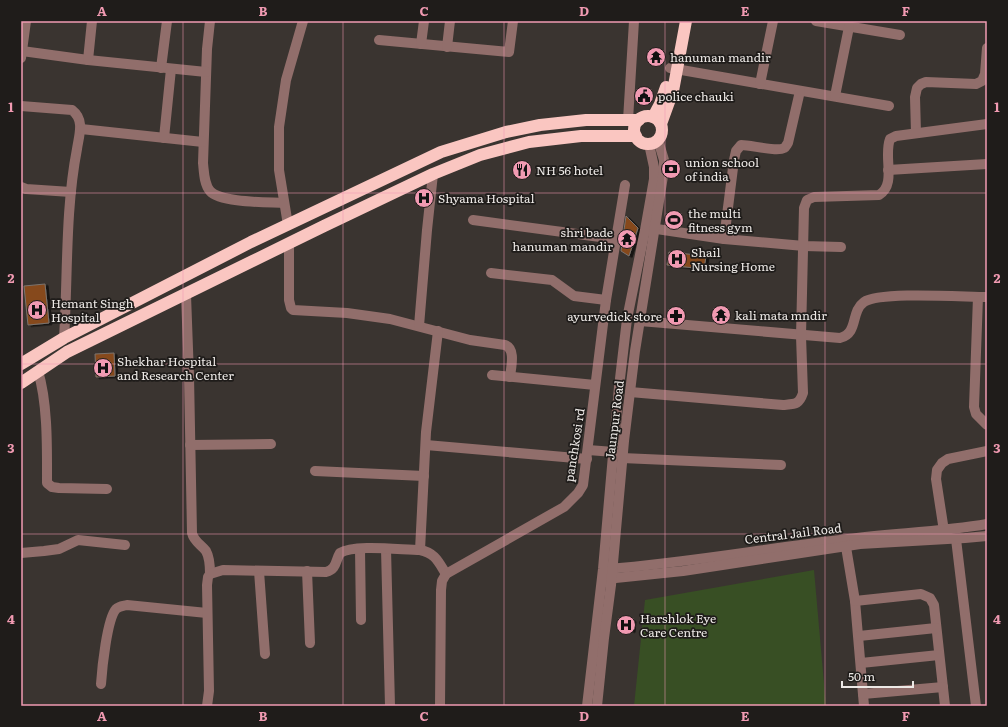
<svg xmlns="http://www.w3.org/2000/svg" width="1008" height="727" viewBox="0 0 1008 727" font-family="Literata,serif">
<defs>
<filter id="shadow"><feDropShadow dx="3" dy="1.5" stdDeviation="0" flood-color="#0009"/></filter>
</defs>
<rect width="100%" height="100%" fill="#3a3430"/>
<!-- green -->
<polygon fill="#384f24" points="814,570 826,706 634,706 645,600"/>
<!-- building -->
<g fill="#864a1d" stroke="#7b736e" filter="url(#shadow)">
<polygon points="626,216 638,228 629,256 621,251"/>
<polygon points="669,252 706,256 704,269 667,265"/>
<polygon points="45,284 49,323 28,325 24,286"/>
<polygon points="114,353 115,376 96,377 95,354"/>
<polygon points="622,618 633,620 632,631 620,628"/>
</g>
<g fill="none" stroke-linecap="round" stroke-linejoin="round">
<!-- minor -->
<g stroke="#916e6b" stroke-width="10">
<path d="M210 21 207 49 203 163C204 172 204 184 210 191 221 203 266 202 284 203"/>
<polyline points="816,21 900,35"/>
<polyline points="379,40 509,52 513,21"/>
<polyline points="421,44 424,21"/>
<polyline points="447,47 450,21"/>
<polyline points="22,51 88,60 206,72"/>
<polyline points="21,58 26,21"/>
<polyline points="88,60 92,21"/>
<polyline points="161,68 167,21"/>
<polyline points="670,68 889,106"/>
<polyline points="760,84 773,21"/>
<polyline points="835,96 849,27"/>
<path d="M21 106 72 110C85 120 79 135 77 149 65 211 68 276 64 338"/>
<polyline points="628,120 634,21"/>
<polyline points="81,129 203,142"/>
<polyline points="916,133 915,97 917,88 921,84 926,82 976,84 982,81 985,74 987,48"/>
<polyline points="164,138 171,69"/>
<polyline points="888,170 987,164"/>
<polyline points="21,187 26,189 71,192"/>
<polyline points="473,220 615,239"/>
<polyline points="288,225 279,170 279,127 286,80 303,21"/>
<polyline points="650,228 724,239 804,246 841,247"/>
<path d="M724 239 734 160 736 151 741 145C751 145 777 152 784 148 786 147 787 144 788 143L800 91"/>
<path d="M289 243V300L291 308 293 310 347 313 390 319 470 340 505 345C516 349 511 367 510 377"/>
<polyline points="491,273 552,280 574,296 606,300"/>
<path d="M186 295 189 376 192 533C194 542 201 544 206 551 210 558 210 567 210 574"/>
<polyline points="978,297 974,407 976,414 987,425"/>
<path d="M640 321 840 338C859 333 850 312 864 302 880 291 964 297 987 297"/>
<polyline points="419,326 427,230 433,174"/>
<path d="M38 371C48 404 47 449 47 483L52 487 59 488 107 489"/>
<polyline points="492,375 595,385"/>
<path d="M630 392 783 405C795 404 799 405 803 393L801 336 804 208 807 200 814 197 879 195C897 184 883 157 890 139L896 136 987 124"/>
<polyline points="190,445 271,444"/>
<polyline points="426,445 587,459"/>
<polyline points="588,450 614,452"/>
<polyline points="622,458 781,465"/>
<polyline points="315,471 424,476"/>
<polyline points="944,531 936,479 937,470 942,463 948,459 987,451"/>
<polyline points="956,539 976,706"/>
<polyline points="845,541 855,601 864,706"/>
<polyline points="360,549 361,620"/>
<polyline points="386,549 390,706"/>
<polyline points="420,550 426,432 438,331"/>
<polyline points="21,553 44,551 59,549 78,540 125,545"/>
<path d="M607 569C687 563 768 548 848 539 894 533 941 532 987 524"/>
<polyline points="259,571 265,654"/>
<polyline points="307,571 310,643"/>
<polyline points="606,579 683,571 860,544 965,538 987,536"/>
<polyline points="855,601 921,594 930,598 934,605 945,706"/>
<polyline points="859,636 936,628"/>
<polyline points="861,663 939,655"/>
<path d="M101 684C102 669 107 619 116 609 119 606 123 606 127 605L207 613"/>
<polyline points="863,694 943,687"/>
<path d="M207 706 209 691 207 585 208 577 210 574 223 570 326 572C337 569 335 561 340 553 354 544 402 550 420 550 435 553 438 561 446 574"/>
<polyline points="440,706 441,590 442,581 446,574 564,507 578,493 583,485 606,300 625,185"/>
<polyline points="587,706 603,569 619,387 627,319 645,230 654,179 654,167 649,144"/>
<polyline points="597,706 604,638 611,585 624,441 635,351 664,170 664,160 658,140"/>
</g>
<!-- highway -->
<g stroke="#fac6c1" stroke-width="12">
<circle cx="648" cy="130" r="14"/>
<polyline points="653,117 660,104 666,87"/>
<polyline points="661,124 673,91 686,21"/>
<polyline points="21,364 64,338 251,242 441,152 506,132 540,125 586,120 639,120"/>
<polyline points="21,383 67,352 324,226 433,174 480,155 529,142 581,136 636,136"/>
</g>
</g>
<!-- grid -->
<path fill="none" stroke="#f19ab2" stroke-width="1" stroke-opacity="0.55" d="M183 21V706M343 21V706M504 21V706M665 21V706M825 21V706M21 193H987M21 364H987M21 534H987"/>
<!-- icons -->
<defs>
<g id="temple-disc" transform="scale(1)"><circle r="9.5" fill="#f19ab2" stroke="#1f1c1a"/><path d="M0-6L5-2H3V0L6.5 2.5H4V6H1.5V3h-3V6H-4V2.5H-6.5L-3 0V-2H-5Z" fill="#111"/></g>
<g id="civic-disc" transform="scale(1)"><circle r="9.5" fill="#f19ab2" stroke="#1f1c1a"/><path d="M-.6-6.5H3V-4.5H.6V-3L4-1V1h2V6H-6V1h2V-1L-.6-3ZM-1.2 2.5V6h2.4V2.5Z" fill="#111"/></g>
<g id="bank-disc" transform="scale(1)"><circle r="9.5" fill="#f19ab2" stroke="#1f1c1a"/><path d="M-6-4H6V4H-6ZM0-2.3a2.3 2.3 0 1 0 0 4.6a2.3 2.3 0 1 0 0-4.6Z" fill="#111"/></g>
<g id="restaurant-disc" transform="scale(1)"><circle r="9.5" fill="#f19ab2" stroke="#1f1c1a"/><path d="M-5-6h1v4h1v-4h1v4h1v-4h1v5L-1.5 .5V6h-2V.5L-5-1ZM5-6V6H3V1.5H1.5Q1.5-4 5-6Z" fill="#111"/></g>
<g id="hospital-disc" transform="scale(1)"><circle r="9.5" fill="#f19ab2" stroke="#1f1c1a"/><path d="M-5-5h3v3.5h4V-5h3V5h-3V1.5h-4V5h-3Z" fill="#111"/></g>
<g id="stadium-disc" transform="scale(1)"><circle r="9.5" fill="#f19ab2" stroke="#1f1c1a"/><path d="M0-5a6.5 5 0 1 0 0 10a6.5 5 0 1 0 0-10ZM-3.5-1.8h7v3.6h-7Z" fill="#111"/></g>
<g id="pharmacy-disc" transform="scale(1)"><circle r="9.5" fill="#f19ab2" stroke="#1f1c1a"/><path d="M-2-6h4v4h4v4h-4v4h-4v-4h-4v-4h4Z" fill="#111"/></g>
</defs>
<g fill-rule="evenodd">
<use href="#temple-disc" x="656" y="57"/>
<use href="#civic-disc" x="644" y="96"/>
<use href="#bank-disc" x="671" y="169"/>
<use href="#restaurant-disc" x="522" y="170"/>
<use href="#hospital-disc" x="424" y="198"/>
<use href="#stadium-disc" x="674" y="220"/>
<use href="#temple-disc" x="627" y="239"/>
<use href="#hospital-disc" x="677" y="259"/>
<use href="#hospital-disc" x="37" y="310"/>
<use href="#temple-disc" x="721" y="315"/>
<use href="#pharmacy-disc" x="676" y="316"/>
<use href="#hospital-disc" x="103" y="368"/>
<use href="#hospital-disc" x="626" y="625"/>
</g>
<g text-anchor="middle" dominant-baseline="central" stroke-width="3.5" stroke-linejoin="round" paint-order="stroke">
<!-- poi labels -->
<g font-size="12" fill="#ede9e6" stroke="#1f1c1a" text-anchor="start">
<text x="670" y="57">hanuman mandir</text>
<text x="658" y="96">police chauki</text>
<text x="685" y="162">union school<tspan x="685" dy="14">of india</tspan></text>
<text x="536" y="170">NH 56 hotel</text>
<text x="438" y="198">Shyama Hospital</text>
<text x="688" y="213">the multi<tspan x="688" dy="14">fitness gym</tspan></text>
<text x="613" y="232" text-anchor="end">shri bade<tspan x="613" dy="14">hanuman mandir</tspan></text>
<text x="691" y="252">Shail<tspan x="691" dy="14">Nursing Home</tspan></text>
<text x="51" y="303">Hemant Singh<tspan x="51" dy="14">Hospital</tspan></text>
<text x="735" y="315">kali mata mndir</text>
<text x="662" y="316" text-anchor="end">ayurvedick store</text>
<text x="117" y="361">Shekhar Hospital<tspan x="117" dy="14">and Research Center</tspan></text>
<text x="640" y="618">Harshlok Eye<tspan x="640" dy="14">Care Centre</tspan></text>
</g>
<!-- street labels -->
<g font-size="12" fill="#ede9e6" stroke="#1f1c1a">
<text transform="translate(614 420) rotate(-83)">Jaunpur Road</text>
<text transform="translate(574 445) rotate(-81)">panchkosi rd</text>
<text transform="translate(793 533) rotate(-7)">Central Jail Road</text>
</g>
</g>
<!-- border -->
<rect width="1008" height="727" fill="none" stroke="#1f1c1a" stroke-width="44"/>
<!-- scale -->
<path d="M842 681v6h71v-6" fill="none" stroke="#ede9e6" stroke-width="2"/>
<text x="848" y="681" font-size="12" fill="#ede9e6" stroke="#1f1c1a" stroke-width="3" paint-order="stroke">50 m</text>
<rect x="22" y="22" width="964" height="683" fill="none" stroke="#f19ab2" stroke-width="1.5"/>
<g font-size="13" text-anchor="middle" font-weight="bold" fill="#f19ab2">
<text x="102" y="16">A</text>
<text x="263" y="16">B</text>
<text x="424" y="16">C</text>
<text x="584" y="16">D</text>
<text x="745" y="16">E</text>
<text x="906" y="16">F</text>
<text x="11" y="112">1</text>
<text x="997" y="112">1</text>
<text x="11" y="283">2</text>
<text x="997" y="283">2</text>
<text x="11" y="453">3</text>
<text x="997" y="453">3</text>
<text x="11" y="624">4</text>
<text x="997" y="624">4</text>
<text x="102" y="721">A</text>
<text x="263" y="721">B</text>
<text x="424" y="721">C</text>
<text x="584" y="721">D</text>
<text x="745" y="721">E</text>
<text x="906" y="721">F</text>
</g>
</svg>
